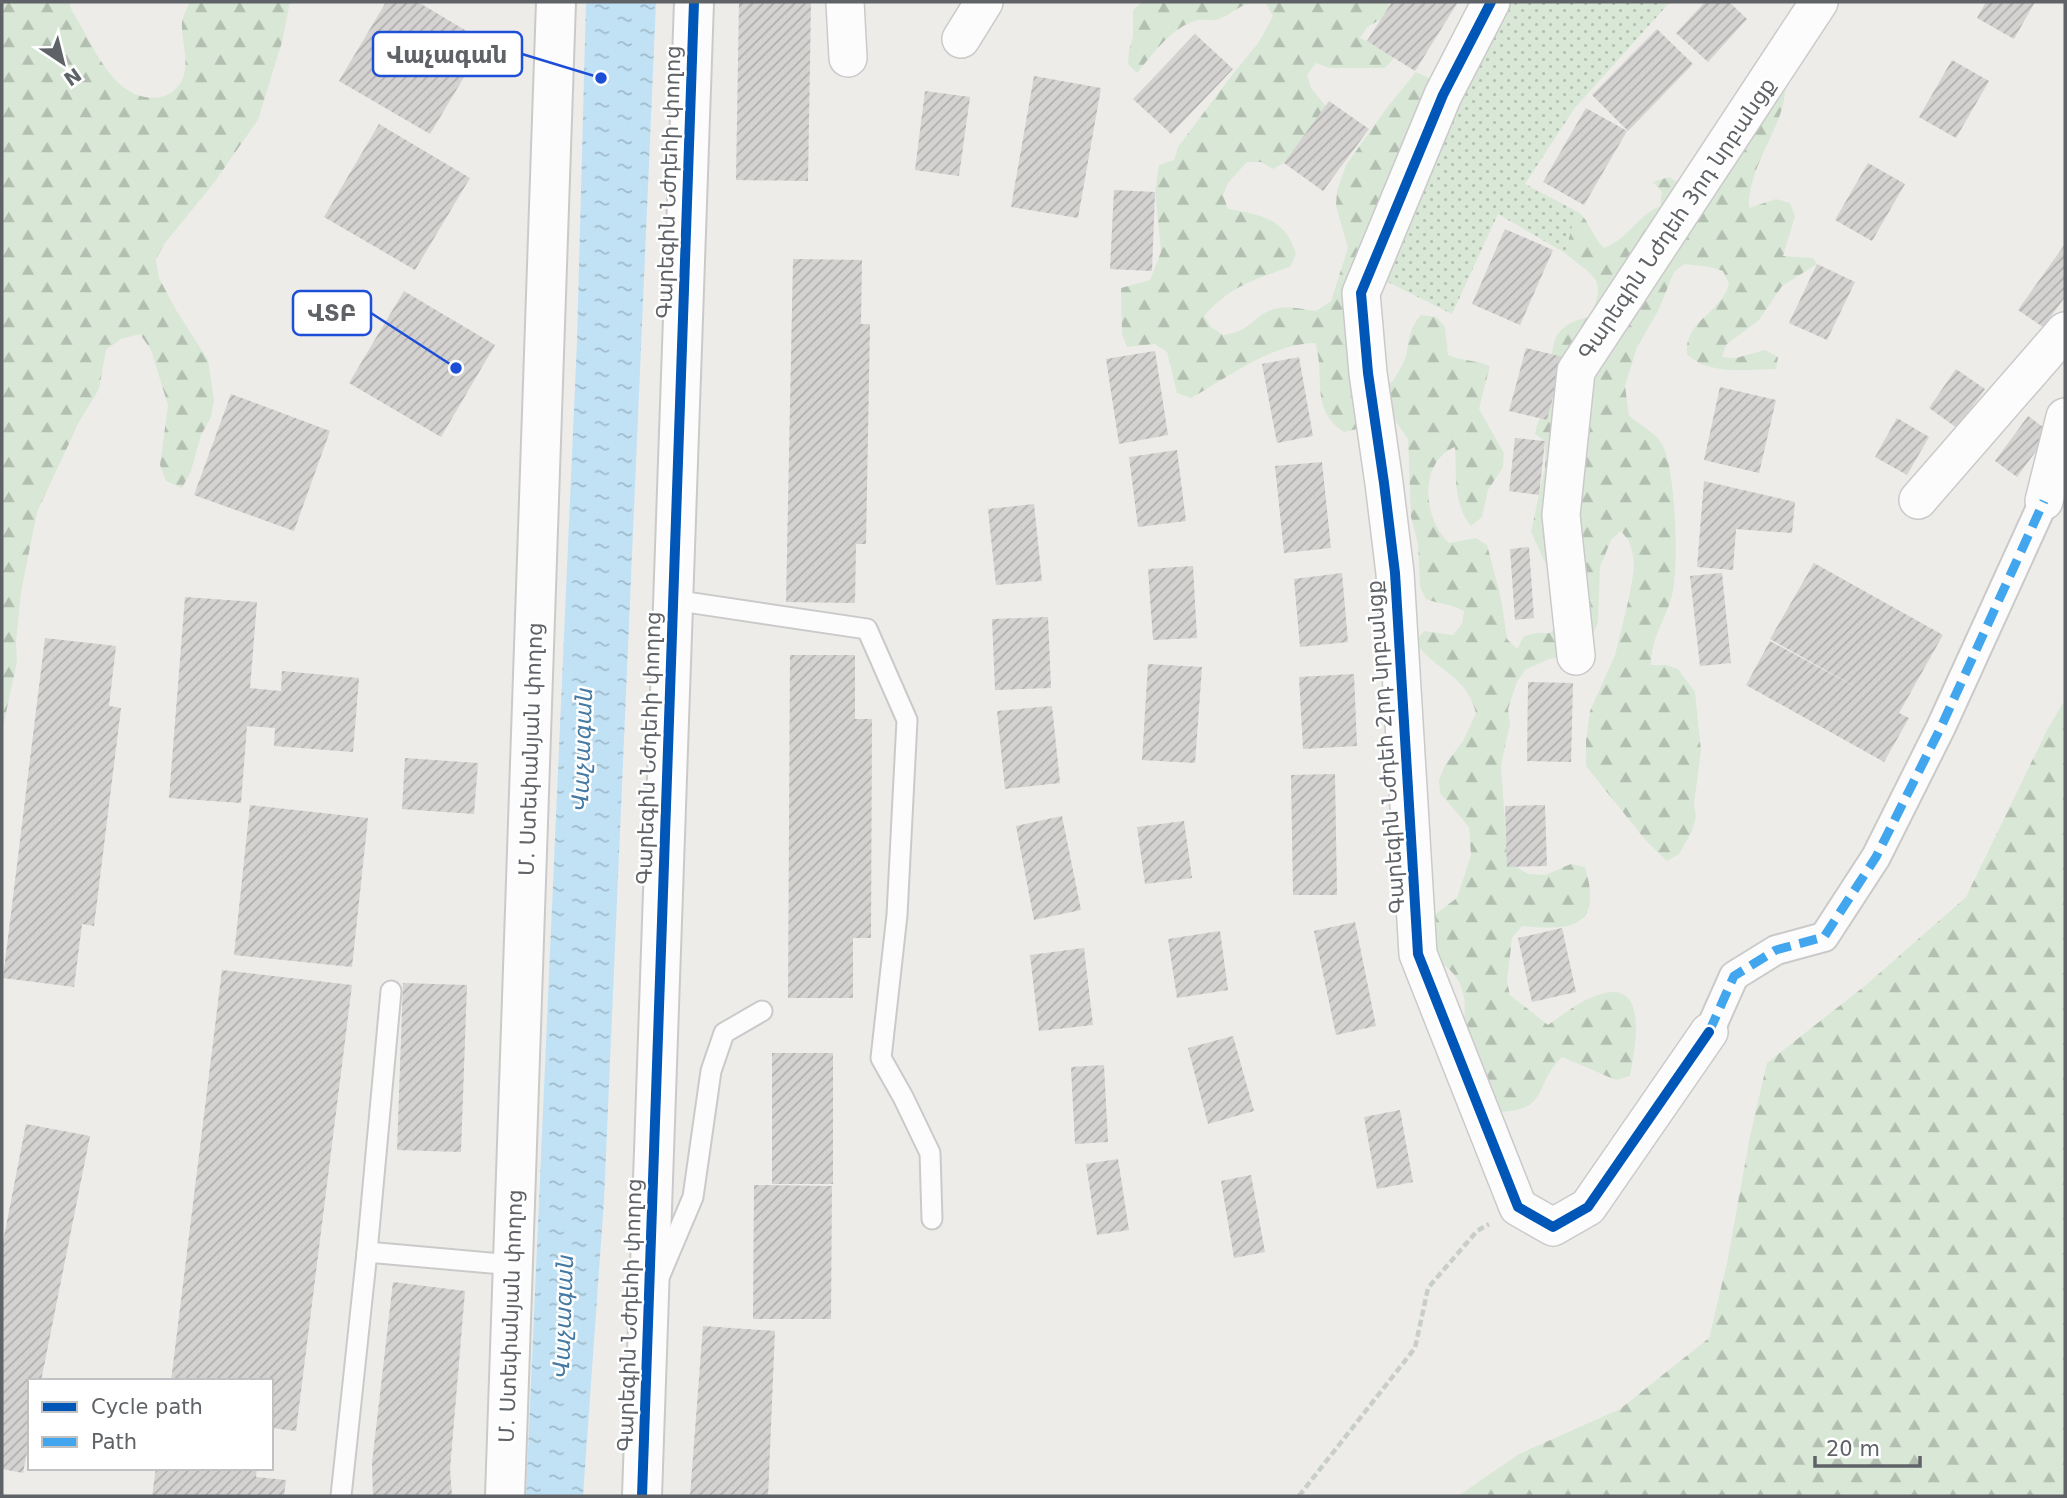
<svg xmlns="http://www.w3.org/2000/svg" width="2067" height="1498" viewBox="0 0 2067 1498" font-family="'DejaVu Sans','Noto Sans Armenian',sans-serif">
<defs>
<pattern id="forest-firs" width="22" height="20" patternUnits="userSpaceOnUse" patternTransform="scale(1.75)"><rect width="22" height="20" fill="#d9e8d6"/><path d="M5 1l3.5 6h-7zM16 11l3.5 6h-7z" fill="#b3c0b1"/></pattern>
<pattern id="garden-dots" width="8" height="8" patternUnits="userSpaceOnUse" patternTransform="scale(1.75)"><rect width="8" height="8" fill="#d9e8d6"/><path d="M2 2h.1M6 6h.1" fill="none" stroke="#b3c0b1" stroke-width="1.8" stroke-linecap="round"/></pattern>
<pattern id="water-ripples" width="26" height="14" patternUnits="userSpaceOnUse" patternTransform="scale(1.75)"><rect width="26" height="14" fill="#c1e2f5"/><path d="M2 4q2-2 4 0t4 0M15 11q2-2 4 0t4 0" fill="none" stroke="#a0bbca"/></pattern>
<pattern id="building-hatch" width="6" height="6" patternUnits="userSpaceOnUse" patternTransform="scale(1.75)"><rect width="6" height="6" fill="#d5d3d2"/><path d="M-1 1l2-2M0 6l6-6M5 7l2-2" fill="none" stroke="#b0afae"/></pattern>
</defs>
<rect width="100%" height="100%" fill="#eeece9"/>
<!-- forest -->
<g fill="url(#forest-firs)">
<path d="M2 2H69L72 11C93 43 113 104 160 97 168 96 176 90 181 82 191 65 181 41 182 22 183 16 187 8 190 2H290L282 42 258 120 213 184 165 243 156 259 159 278 176 310 208 360 214 400 211 417 201 435 191 471 182 488 166 481 160 465 168 405 151 350 140 334 121 339 106 350 99 389 79 422 37 512 21 592 16 642 17 662 2 731Z"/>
<path d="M1142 2H1388L1390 14 1367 27 1360 38 1385 49 1395 57 1385 68H1329L1316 63 1307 75 1311 88 1329 110 1314 134 1292 152 1284 163 1273 169 1261 162H1247L1228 183 1223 195 1228 209C1260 214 1286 219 1296 254L1290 267C1253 280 1231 286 1204 316L1211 327 1223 335C1253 331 1250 318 1271 310 1284 304 1302 309 1316 311L1331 301 1348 248 1336 206 1337 191 1346 165 1389 105 1416 72 1429 78 1434 93 1373 239 1378 385 1392 382C1398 372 1405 363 1407 351 1410 336 1410 327 1421 315L1436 317 1445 327 1448 355C1462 361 1476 360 1490 366L1479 409 1504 453 1503 467 1488 490 1482 517 1471 526C1452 503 1457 475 1455 447 1418 462 1423 519 1449 543L1476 538 1487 545 1501 598 1507 639 1517 649 1524 636 1537 633H1550L1559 623 1554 582 1531 532 1545 466V441L1535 434C1536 429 1537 423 1540 418 1543 413 1547 411 1549 405 1560 367 1534 328 1589 317 1610 277 1591 276 1565 253L1572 226 1580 213C1591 225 1593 237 1604 248 1627 240 1637 216 1660 206L1662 192 1653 182 1669 177 1693 191 1784 75C1793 120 1748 158 1749 208L1776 199 1790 203 1795 216 1783 256 1813 258 1817 264 1782 286 1759 320 1726 345 1722 357 1736 358 1765 350 1778 357 1776 369C1747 369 1709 376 1687 354 1684 320 1720 315 1729 284L1723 271 1710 267 1684 264 1674 272 1658 311 1637 347 1625 386 1629 416C1640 425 1655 432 1662 444 1676 468 1680 572 1671 599 1663 625 1652 636 1651 665H1666L1678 669 1695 692 1701 751 1694 804 1696 817 1692 831 1679 854 1667 861 1647 842 1586 766V740L1590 711 1615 655 1629 598 1634 569 1633 555 1629 541 1621 531 1611 540 1600 567 1598 623 1586 648 1576 656 1549 659 1525 670 1517 682 1508 709 1510 724 1501 765 1506 839 1515 866 1528 874 1545 875 1571 864 1585 867C1603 928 1572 931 1522 926L1512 938 1507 982 1510 995 1548 1025C1563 1015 1578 1002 1595 996 1651 974 1635 1047 1630 1076L1616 1080 1562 1057C1534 1083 1550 1111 1499 1112L1461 1032C1470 1003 1464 973 1435 960L1434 915 1457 898 1471 855 1469 827 1440 793 1439 780 1445 765 1463 741 1476 713C1466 674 1436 672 1415 642L1424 631 1453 635 1462 624 1464 611C1451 604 1439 604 1426 599L1420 587 1418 544 1411 517 1408 439 1392 416 1368 420 1357 429 1344 432C1309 409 1326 375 1315 343 1270 344 1229 377 1191 398L1177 393 1167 352 1155 344 1127 347 1122 334 1121 288 1150 280 1161 252 1155 192 1159 165 1174 160 1178 147 1232 75 1259 42 1273 16 1266 4C1237 0 1238 14 1215 20 1210 21 1204 19 1198 20 1172 26 1153 54 1137 73L1128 64 1129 50 1133 37V10Z"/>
<polygon points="2065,700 2065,1496 1458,1496 1519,1454 1620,1409 1709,1338 1727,1263 1750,1136 1767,1063 1866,985 1966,897 2048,728"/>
</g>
<!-- garden -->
<polygon fill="url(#garden-dots)" points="1504,2 1670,2 1574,109 1525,184 1580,213 1572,226 1565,253 1498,214 1452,314 1380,278"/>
<!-- water -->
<polygon fill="url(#water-ripples)" points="586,2 656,2 604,1200 583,1496 526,1496 577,341"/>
<!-- building -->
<g fill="url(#building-hatch)">
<polygon points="386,2 418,2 485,42 430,134 339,81"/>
<polygon points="739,2 811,2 808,181 736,180"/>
<polygon points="1392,2 1458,2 1415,71 1367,41"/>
<polygon points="1705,2 1729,2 1747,19 1708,62 1676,33"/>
<polygon points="1986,2 2035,2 2014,39 1977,18"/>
<polygon points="1657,29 1693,64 1628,131 1592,95"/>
<polygon points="1195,34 1233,69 1171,134 1133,99"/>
<polygon points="1952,60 1989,81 1956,138 1919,117"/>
<polygon points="1034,76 1101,88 1078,218 1011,207"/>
<polygon points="925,91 970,97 959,176 915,170"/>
<polygon points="1329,101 1369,129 1323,191 1284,163"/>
<polygon points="1586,108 1627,131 1584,205 1543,182"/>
<polygon points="379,124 470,178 415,270 324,217"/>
<polygon points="1868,163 1905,184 1872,241 1835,220"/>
<polygon points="1114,190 1155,192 1152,271 1110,269"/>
<polygon points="1505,229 1553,250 1520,325 1472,304"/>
<polygon points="2065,244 2065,297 2043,327 2018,310"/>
<polygon points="793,259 862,260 861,324 870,324 866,544 856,544 855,603 786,602"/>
<polygon points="1817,264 1855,282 1827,340 1789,323"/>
<polygon points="404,291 495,345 441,437 349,383"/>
<polygon points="1526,348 1563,357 1547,420 1509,411"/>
<polygon points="1155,351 1168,435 1119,444 1106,359"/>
<polygon points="1299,357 1313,436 1277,443 1262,364"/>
<polygon points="1956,369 1985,389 1957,428 1929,408"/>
<polygon points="1720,387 1776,400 1759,473 1704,460"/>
<polygon points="231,394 330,431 294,531 194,495"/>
<polygon points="2028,416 2050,432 2017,477 1995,461"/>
<polygon points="1897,418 1929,437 1907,475 1875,457"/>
<polygon points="1515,438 1545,441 1539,495 1509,491"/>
<polygon points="1177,450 1186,521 1138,527 1129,457"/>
<polygon points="1322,462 1331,548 1284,553 1275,466"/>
<polygon points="1704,481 1795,502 1792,533 1736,529 1733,570 1697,567"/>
<polygon points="1034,504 1042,581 996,585 988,509"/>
<polygon points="1529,547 1534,618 1515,620 1510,549"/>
<polygon points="1814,563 1943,635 1899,713 1909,718 1884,762 1746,685 1770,641 1861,690 1770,639"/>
<polygon points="1193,566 1197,638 1153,640 1148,569"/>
<polygon points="1342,573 1348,642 1300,647 1294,579"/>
<polygon points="1722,573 1731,663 1700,666 1690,576"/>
<polygon points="185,597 257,602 250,688 281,691 282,671 359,678 353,752 274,746 275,728 247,726 241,803 169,798"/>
<polygon points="1048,617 1051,688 995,690 992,619"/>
<polygon points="45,638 116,646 109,706 121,708 94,926 82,924 74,987 3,978"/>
<polygon points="790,655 855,655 855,719 872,719 871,938 853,938 853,998 788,998"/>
<polygon points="1148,664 1202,667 1195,763 1142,760"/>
<polygon points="1354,674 1357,746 1303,749 1299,677"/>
<polygon points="1528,682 1573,683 1571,762 1527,761"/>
<polygon points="1052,706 1060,783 1005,789 997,711"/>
<polygon points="405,758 478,763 474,814 402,809"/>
<polygon points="1335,774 1337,895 1293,895 1291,775"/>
<polygon points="250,805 368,818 352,967 234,955"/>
<polygon points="1545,805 1547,866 1507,867 1505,806"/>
<polygon points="1062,816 1081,910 1034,920 1016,826"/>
<polygon points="1184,821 1192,878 1145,884 1137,827"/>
<polygon points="1355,922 1376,1026 1336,1035 1314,931"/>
<polygon points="1562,928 1576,992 1532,1002 1518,938"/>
<polygon points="1220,931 1228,990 1177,998 1168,939"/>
<polygon points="1084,948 1093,1025 1039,1031 1030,955"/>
<polygon points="222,970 352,985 296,1431 271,1428 271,1381 171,1381"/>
<polygon points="403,983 467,985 461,1152 397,1150"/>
<polygon points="1233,1036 1254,1111 1208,1124 1188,1048"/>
<rect x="772" y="1053" width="61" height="131"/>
<polygon points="1104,1065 1108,1142 1075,1144 1071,1067"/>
<polygon points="1400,1110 1413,1182 1377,1189 1364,1117"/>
<polygon points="26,1124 90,1136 41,1381 30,1381 30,1437 23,1473 2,1469 2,1247"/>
<polygon points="1118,1159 1129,1230 1097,1235 1086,1164"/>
<polygon points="1251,1175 1265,1252 1234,1258 1221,1181"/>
<polygon points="754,1185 832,1186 831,1319 753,1319"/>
<polygon points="393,1282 465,1291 450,1469 452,1496 373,1496 372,1463"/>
<polygon points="703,1326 775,1331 768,1496 690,1496"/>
<polygon points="156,1468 257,1468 256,1477 286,1480 284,1496 152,1496"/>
</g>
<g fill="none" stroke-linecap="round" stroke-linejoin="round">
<!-- service casing -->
<g stroke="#cacaca" stroke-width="23">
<g id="service">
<polyline points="673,600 867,629 907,720 897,915 881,1058 903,1097 930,1153 932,1219"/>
<polyline points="367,1252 391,991"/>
<polyline points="660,1275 693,1197 711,1071 724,1033 762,1011"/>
<polyline points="341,1496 367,1252 513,1265"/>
</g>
</g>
<!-- pedestrian casing -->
<g stroke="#cacaca" stroke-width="32">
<polyline id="pedestrian" points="1709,1032 1734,976 1776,950 1824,937 1876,857 1941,727 2044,501"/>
</g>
<!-- minor casing -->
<g stroke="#cacaca" stroke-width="40">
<g id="minor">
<polyline points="845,2 848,58"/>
<polyline points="1491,2 1443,95 1361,293 1368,373 1384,483 1395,573 1418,954 1518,1207 1553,1227 1588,1207 1709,1032"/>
<polyline points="961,39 984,2"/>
<polyline points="1918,500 2065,331"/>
<polyline points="2044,501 2065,417"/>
<polyline points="1576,656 1561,515 1576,371 1819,2"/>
</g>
</g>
<!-- tertiary casing -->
<g stroke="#cacaca" stroke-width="42">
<g id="tertiary">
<polyline points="505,1496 556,2"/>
<polyline points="642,1496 694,2"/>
</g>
</g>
<!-- path -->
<polyline stroke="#cacecb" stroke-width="4.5" stroke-dasharray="7 3.5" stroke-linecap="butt" points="1299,1496 1415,1348 1428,1288 1477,1231 1489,1224"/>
<!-- service -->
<use href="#service" stroke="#fcfcfc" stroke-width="19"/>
<!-- pedestrian -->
<use href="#pedestrian" stroke="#fcfcfc" stroke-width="28"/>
<!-- minor -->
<use href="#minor" stroke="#fcfcfc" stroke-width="37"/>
<!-- tertiary -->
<use href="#tertiary" stroke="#fcfcfc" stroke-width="38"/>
<!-- quiet -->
<polyline stroke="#41a6ee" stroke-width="9" stroke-dasharray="18 9" stroke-linecap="butt" points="1709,1032 1734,976 1776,950 1824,937 1876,857 1941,727 2044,501"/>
<!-- cycleway casing -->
<g stroke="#fff" stroke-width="15">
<g id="cycleway">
<polyline points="1491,2 1443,95 1361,293 1368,373 1384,483 1395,573 1418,954 1518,1207 1553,1227 1588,1207 1709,1032"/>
<polyline points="642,1496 694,2"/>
</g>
</g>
<!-- cycleway -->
<use href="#cycleway" stroke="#0057b8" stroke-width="10"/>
</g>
<g text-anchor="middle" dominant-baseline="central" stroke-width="5" stroke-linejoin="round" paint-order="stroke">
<!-- street labels -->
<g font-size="21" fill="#5f6367" stroke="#fff">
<text transform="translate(669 182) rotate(-88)">Գարեգին Նժդեհի փողոց</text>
<text transform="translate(1677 219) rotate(-56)">Գարեգին Նժդեհ 3րդ նրբանցք</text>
<text transform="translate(1386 747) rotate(-94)">Գարեգին Նժդեհ 2րդ նրբանցք</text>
<text transform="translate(649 748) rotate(-88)">Գարեգին Նժդեհի փողոց</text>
<text transform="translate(531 749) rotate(-88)">Մ․ Ստեփանյան փողոց</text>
<text transform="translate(630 1315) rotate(-88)">Գարեգին Նժդեհի փողոց</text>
<text transform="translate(511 1316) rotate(-88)">Մ․ Ստեփանյան փողոց</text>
</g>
<!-- water labels -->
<g font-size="23" font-style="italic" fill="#477aa3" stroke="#fff">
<text transform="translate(582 749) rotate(-88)">Վաչագան</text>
<text transform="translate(563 1316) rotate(-88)">Վաչագան</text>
</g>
</g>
<!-- callouts -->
<path fill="none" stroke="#1d4ed8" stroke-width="2.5" d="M601 78L522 54M456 368L371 313"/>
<g fill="#1d4ed8" stroke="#fff" stroke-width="2.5">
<circle cx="601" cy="78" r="7"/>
<circle cx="456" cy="368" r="7"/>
</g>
<g fill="#fff" stroke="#1d4ed8" stroke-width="2.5">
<rect x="373" y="32" width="149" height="44" rx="7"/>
<rect x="293" y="291" width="78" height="44" rx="7"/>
</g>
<g font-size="23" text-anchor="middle" font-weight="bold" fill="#5f6367">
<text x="447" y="63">Վաչագան</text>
<text x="332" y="321">ՎՏԲ</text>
</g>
<!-- border -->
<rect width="2067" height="1498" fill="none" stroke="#5f6367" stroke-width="7"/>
<!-- legend -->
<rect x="28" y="1379" width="245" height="91" fill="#ffffff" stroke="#bfc1c2" stroke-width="2"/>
<rect x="42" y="1402" width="35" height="10" fill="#0057b8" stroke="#bfc1c2" stroke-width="2"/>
<text x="91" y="1414" font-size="21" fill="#5f6367">Cycle path</text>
<rect x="42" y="1437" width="35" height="10" fill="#41a6ee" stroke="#bfc1c2" stroke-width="2"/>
<text x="91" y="1449" font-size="21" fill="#5f6367">Path</text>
<!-- north arrow -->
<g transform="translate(63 63) rotate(145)" stroke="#ffffff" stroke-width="5" paint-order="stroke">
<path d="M0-5L12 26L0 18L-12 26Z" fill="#5f6367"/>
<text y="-10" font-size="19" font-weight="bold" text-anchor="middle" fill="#5f6367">N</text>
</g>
<!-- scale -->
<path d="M1815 1456v10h105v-10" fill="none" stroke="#5f6367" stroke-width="3.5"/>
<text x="1826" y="1456" font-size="21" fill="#5f6367" stroke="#ffffff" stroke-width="5" paint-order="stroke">20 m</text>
</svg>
